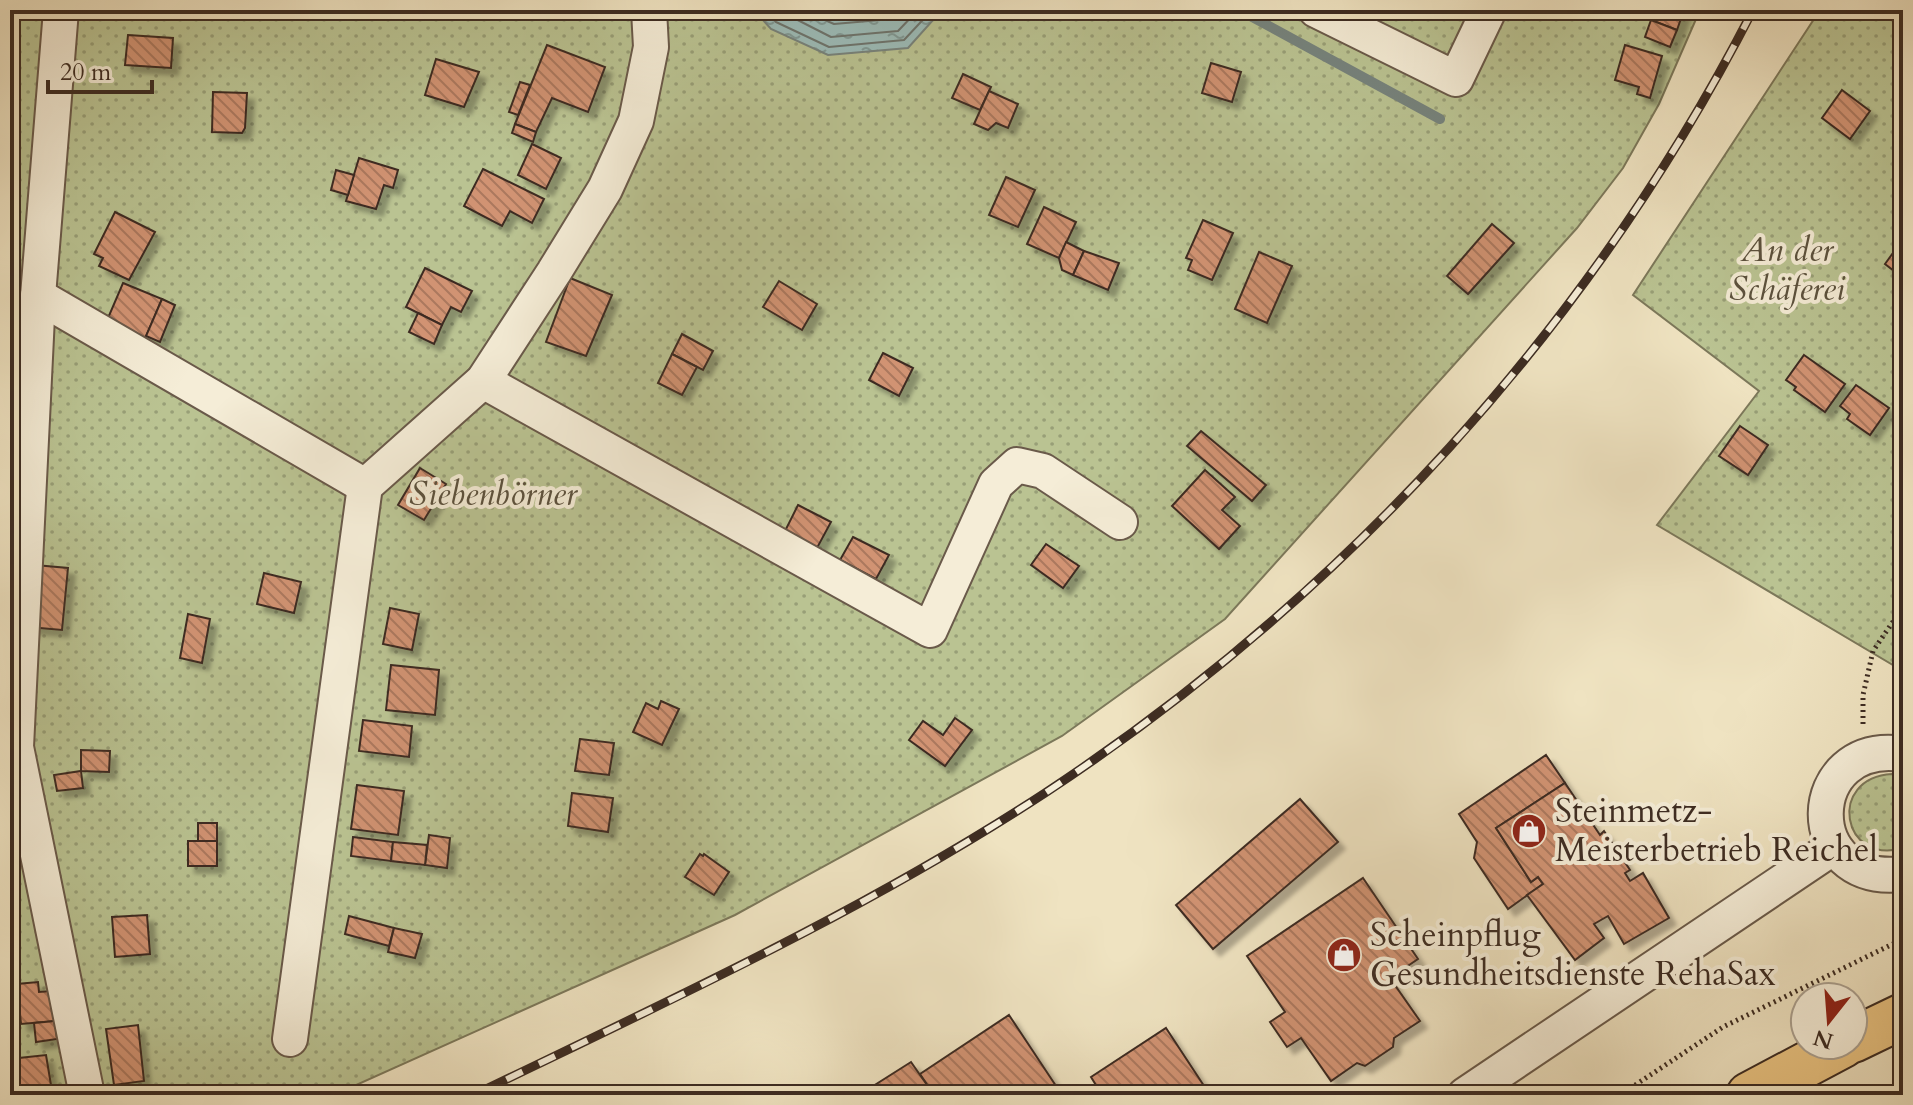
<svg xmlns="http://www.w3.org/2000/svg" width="1913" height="1105" viewBox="0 0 1913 1105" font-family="Cardo,serif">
<defs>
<pattern id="grass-dots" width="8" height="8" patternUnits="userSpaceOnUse" patternTransform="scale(2)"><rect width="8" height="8" fill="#bac392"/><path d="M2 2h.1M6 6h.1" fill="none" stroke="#989f77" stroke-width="1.8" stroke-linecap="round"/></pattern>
<pattern id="water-ripples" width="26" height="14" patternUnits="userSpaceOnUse" patternTransform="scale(2)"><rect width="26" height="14" fill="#9cbdba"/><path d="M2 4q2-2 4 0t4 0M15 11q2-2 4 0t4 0" fill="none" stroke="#809a97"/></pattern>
<pattern id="building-back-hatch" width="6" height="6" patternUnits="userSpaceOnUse" patternTransform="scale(2)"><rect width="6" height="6" fill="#d19373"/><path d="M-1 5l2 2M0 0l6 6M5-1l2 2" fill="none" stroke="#ab785e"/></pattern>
<filter id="shadow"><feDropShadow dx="7" dy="7" stdDeviation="2" flood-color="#0004"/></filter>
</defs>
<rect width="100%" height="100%" fill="#efe3c1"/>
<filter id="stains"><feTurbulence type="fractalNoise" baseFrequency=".0025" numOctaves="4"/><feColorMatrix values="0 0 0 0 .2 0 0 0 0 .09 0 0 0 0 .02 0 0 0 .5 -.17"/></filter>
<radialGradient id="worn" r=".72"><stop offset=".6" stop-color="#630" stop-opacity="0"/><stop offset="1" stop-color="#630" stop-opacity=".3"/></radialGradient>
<!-- grass -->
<g fill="url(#grass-dots)" stroke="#7c785a" stroke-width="2">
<polygon points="10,10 1700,10 1659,104 1623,168 1577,228 1225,619 1062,736 735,915 334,1095 10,1095"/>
<polygon points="1820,10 1903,10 1903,671 1657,525 1759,391 1633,295"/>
<path d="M1892 774 1903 777V848C1842 866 1826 778 1892 774Z"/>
</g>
<!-- water -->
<polygon fill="url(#water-ripples)" stroke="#76837d" stroke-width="2" points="754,10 942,10 908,48 828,55 771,29"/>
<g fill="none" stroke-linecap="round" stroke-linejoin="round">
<!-- shore -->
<g stroke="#6c746e" stroke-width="2">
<polyline points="765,10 776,22 829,47 904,40 932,10"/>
<polyline points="778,10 831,37 898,31 918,10"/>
<polyline points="802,10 834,24 892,19 902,10"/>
</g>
<!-- stream -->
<polyline stroke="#76837d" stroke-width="10" points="1228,10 1245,13 1440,119"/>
</g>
<!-- building -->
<g fill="url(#building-back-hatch)" stroke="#3d2c22" stroke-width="2" filter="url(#shadow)">
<polygon points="1655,10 1684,10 1677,30 1651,20"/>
<polygon points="1651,20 1677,30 1670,47 1645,37"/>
<polygon points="128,35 173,38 171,68 125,65"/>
<polygon points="547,45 605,67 588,112 552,98 536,132 515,124"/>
<polygon points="1625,45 1662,56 1650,98 1637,94 1639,87 1615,80"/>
<polygon points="436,59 479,72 464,107 425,95"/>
<polygon points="1211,63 1241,72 1232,102 1202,93"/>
<polygon points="963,74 991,87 980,110 952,98"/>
<polygon points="520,82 530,85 518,115 509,112"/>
<polygon points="1842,90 1870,111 1850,139 1822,118"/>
<polygon points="989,91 1018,104 1008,128 996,123 988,130 974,124"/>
<polygon points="213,92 247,93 245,128 242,133 212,132"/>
<polygon points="515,124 536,132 533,142 512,133"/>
<polygon points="532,144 561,158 546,189 518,175"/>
<polygon points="359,158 398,170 393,188 384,185 376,209 346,201"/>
<polygon points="483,169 544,199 532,223 510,211 502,226 464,206"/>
<polygon points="336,170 354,175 348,195 331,190"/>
<polygon points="1006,177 1035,190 1018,227 989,215"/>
<polygon points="1044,207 1076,222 1059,258 1027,244"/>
<polygon points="115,212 155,232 129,280 99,266 103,258 94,254"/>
<polygon points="1203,220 1233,233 1212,280 1188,270 1192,260 1186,258"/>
<polygon points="1492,224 1514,243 1468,294 1447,276"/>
<polygon points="1903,239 1903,268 1898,274 1885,264"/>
<polygon points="1066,242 1084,251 1073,275 1062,270 1059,258"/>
<polygon points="1084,251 1119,263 1108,290 1073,275"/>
<polygon points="1259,252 1292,266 1267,323 1235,309"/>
<polygon points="425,268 472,291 461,312 451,307 442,325 406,307"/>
<polygon points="570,278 612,295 586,356 546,342"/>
<polygon points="779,281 817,304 802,330 763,307"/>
<polygon points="123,283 162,299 145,339 108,318"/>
<polygon points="162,299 175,305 160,342 146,336"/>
<polygon points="418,313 442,325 434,344 409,332"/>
<polygon points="682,334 713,351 703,370 672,354"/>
<polygon points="883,353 913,368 899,396 869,380"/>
<polygon points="672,354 697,367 682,395 658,383"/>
<polygon points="1804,355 1845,384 1825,412 1794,390 1796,387 1786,380"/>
<polygon points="1856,385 1889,408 1870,435 1847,419 1850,414 1840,406"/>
<polygon points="1740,426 1768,445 1748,475 1719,456"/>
<polygon points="1201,431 1266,485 1252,501 1187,446"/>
<polygon points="420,468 446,484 424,520 398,505"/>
<polygon points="1205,470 1235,497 1222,510 1240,526 1219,549 1172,506"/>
<polygon points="798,505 831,522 817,548 785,531"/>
<polygon points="853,537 889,555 876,579 840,560"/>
<polygon points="1046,544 1079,566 1063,588 1031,565"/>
<polygon points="35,565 68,568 62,630 29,627"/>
<polygon points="264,573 301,582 294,613 257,604"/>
<polygon points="390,608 419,614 412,650 383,644"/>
<polygon points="188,614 210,619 202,663 180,658"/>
<polygon points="391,665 439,670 435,715 386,710"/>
<polygon points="661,701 679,709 662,745 633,732 646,703 658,709"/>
<polygon points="955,718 972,730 945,766 909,740 923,721 943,735"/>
<polygon points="363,720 412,726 409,757 359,751"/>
<polygon points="580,739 614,743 609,775 575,771"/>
<polygon points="81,750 110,751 109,772 81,771"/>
<polygon points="1546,755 1565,783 1496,828 1531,882 1538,877 1543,884 1508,909 1474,858 1477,842 1459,814"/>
<polygon points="81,771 83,788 57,791 54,775"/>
<polygon points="1565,783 1600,835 1604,831 1630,870 1625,873 1630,881 1643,873 1669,918 1624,944 1608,916 1594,924 1604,938 1575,960 1527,895 1543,884 1538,877 1531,882 1496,828"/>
<polygon points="357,785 404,791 398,835 351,829"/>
<polygon points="572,793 613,798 608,832 568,826"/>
<polygon points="1300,799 1338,842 1213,949 1176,905"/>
<rect x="198" y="823" width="19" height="18"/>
<polygon points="429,835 450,838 447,868 425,865"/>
<polygon points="353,837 393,842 391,861 351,856"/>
<rect x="188" y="841" width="29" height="25"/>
<polygon points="393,842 427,845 425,865 391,861"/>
<polygon points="700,854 703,856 704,854 729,872 714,895 685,877"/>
<polygon points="1363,878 1418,959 1390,978 1420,1021 1394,1038 1393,1047 1365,1066 1357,1063 1331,1081 1301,1038 1287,1047 1270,1022 1285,1012 1247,956"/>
<polygon points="147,915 150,954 115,957 112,917"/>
<polygon points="349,916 394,928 389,946 345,934"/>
<polygon points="394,928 422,934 415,958 388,952"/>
<polygon points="38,982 39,992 52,991 55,1021 21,1024 17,984"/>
<polygon points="1009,1015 1062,1095 934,1095 920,1074"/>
<polygon points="55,1021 57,1039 36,1042 34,1023"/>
<polygon points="138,1025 144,1081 114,1085 106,1029"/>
<polygon points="1166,1028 1210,1095 1102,1095 1091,1077"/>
<polygon points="46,1055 51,1085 12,1090 10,1059"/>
<polygon points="911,1062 934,1095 859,1095"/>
</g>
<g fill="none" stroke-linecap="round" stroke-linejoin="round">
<!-- minor casing -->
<g stroke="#6a5a4a" stroke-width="38">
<g id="minor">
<polyline points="61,10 38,296 16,747 87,1095"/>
<polyline points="1316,10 1456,79 1489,10"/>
<polyline points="38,296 365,486"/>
<polyline points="483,381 930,630 996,484 1017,465 1043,471 1120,522"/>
<path d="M1903 754C1802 739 1798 887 1903 874"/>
<polyline points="290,1039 365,486 483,381 554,272 605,189 636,121 651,47 649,10"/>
<polyline points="1465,1095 1834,847"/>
</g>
</g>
<!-- major casing -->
<g stroke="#3d2c22" stroke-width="48">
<g id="major">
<polyline points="1853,1040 1903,1016"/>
<polyline points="1749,1095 1843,1045"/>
</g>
</g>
<!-- path -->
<g stroke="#3d2c22" stroke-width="5" stroke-dasharray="2 4" stroke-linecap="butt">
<polyline points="1863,724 1863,695 1873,651 1903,607"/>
<polyline points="1620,1095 1723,1027 1903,939"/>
</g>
<!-- minor -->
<use href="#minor" stroke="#f5edd7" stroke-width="34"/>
<!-- major -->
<use href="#major" stroke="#e8c280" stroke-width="44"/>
<!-- rail casing -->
<g stroke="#3d2c22" stroke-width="9">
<path id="rail" d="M474 1095C668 1001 865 911 1045 793 1344 596 1589 329 1753 10"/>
</g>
<!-- rail -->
<use href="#rail" stroke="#f5edd7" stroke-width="6" stroke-dasharray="18" stroke-linecap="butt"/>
</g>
<!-- icons -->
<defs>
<g id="shop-disc" transform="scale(1.8)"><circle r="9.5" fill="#8f2418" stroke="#f5edd7"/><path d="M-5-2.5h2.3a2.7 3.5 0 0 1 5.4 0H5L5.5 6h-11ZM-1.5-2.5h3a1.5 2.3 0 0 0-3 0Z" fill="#fff"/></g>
</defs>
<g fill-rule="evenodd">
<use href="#shop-disc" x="1529" y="831"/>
<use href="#shop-disc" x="1344" y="955"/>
</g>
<g text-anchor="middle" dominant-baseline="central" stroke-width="8" stroke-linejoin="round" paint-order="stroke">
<!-- park labels -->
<g font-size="34" font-style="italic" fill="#5c523e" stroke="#f5edd7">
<text x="1787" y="250">An der<tspan x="1787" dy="39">Schäferei</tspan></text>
<text x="493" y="494">Siebenbörner</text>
</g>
<!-- poi labels -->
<g font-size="34" fill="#3d2c22" stroke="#f5edd7" text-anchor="start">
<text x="1555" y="811">Steinmetz-<tspan x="1555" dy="39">Meisterbetrieb Reichel</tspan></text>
<text x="1370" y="935">Scheinpflug<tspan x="1370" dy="39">Gesundheitsdienste RehaSax</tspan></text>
</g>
</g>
<!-- margin -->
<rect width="1913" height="1105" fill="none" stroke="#efe3c1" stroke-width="40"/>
<rect x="12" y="12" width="1889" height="1081" fill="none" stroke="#3d2c22" stroke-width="4"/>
<rect x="20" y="20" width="1873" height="1065" fill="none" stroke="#3d2c22" stroke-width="2"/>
<!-- north arrow -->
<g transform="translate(1829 1021) rotate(197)"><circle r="38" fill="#f5edd7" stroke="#aba08f" stroke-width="2"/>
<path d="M0-6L14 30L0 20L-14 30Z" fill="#8f2418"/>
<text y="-12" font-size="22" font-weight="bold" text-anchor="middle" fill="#3d2c22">N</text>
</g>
<!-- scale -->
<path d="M48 80v12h104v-12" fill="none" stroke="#3d2c22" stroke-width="4"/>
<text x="60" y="80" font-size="24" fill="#3d2c22" stroke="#f5edd7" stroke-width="6" paint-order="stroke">20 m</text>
<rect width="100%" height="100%" filter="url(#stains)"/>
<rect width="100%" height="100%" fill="url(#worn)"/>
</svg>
